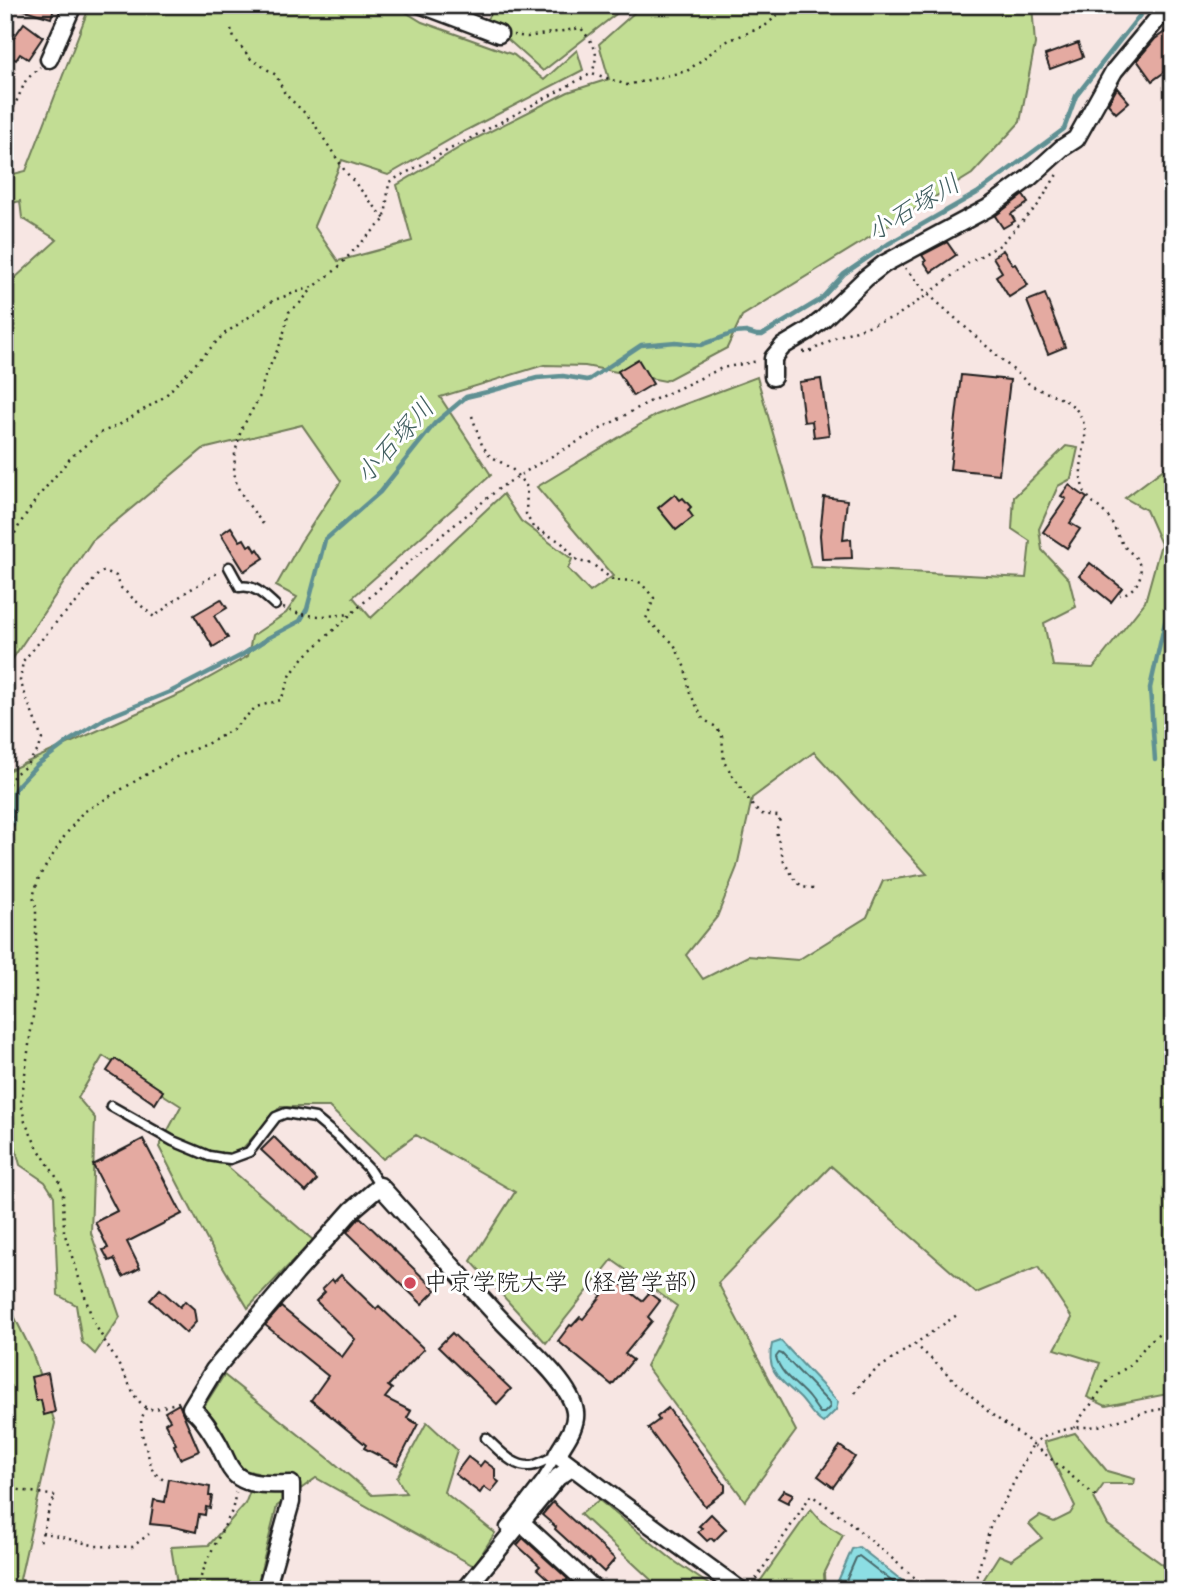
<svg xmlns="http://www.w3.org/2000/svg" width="1178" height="1595" viewBox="0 0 1178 1595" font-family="Mynerve,'Klee One',sans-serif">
<rect width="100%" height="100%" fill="#f7e6e3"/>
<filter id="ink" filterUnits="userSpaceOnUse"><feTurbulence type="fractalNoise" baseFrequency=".0143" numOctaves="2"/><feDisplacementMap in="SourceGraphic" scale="14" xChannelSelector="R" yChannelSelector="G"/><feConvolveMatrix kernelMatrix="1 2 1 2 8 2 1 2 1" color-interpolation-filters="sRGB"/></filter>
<g filter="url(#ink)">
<!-- green -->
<g fill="#c2dd94" stroke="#6f7c58" stroke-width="2" fill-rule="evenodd">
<path d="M90 5H394L422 22 514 55 544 80 577 50 583 70 465 131 388 175 342 160 314 226 338 261 412 241 397 185 469 142 568 92 609 79 599 44 643 5H1032L1035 44 1020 122 972 174 742 316 727 348 665 381 585 366 544 365 440 397 491 475 353 597 371 618 503 494 521 521 572 559 568 569 590 592 613 576 537 487 656 415 757 377 811 567 1026 578 1030 541 1012 529 1014 497 1066 446 1078 448 1071 479 1058 486 1039 529 1042 550 1069 579 1076 607 1044 623 1053 666 1093 668 1145 602 1161 544 1146 510 1125 498 1173 462V1393L1106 1406 1087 1397 1100 1363 1055 1349 1072 1318 1038 1267 976 1293 831 1166 718 1283 796 1431 745 1501 646 1366 677 1306 612 1260 546 1343 471 1261 515 1192 416 1135 383 1159 329 1107H280L227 1166 313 1240 248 1308 207 1240 159 1147 181 1106 103 1056 78 1098 95 1118 91 1233 120 1317 95 1354 82 1342 76 1305 58 1295 54 1196 45 1182 20 1165 8 1118 11 1082H5V772L182 693 248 656 252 636 286 613 297 597 276 586 300 543 341 481 302 425 203 449 92 541 5 670V276L15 278 57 240 22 218 20 201 5 205V176L26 171ZM814 752 927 874 883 881 867 917 798 960 748 956 703 979 686 955 717 917 737 867 752 798Z"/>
<polygon points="497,5 625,5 625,7 543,71 486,20"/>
<polygon points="5,1298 32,1352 55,1423 20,1579 38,1590 5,1590"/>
<polygon points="224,1375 332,1461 372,1495 406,1493 397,1478 427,1422 457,1450 444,1492 495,1533 474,1566 316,1478 277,1506 256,1590 178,1590 171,1547 209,1545 245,1504 257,1473 240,1469 203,1408"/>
<polygon points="1075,1433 1107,1471 1135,1479 1134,1484 1104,1484 1094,1498 1108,1525 1173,1572 1173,1590 977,1590 999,1555 1011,1560 1042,1538 1029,1524 1040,1516 1054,1522 1070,1514 1075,1506 1044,1442"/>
<polygon points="599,1500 674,1561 717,1590 662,1590 580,1514"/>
<polygon points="811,1509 822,1522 843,1535 824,1574 825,1590 754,1590"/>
</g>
<!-- water -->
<g fill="#8cdee3" stroke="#5f9093" stroke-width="2">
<path d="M781 1341 838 1402 836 1410 823 1423C813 1417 809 1408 801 1399 782 1380 765 1373 772 1344Z"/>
<polygon points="859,1547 914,1590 834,1590 852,1549"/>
</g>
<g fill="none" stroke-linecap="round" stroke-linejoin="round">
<!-- shore -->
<g stroke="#496a6c" stroke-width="2">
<path d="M779 1353 782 1354 829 1403 830 1407 824 1413H820C816 1408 813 1403 809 1398 798 1384 781 1376 776 1357Z"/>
<polyline points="842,1590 856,1558 859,1556 903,1590"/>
</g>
<!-- stream -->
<g stroke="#5f9093" stroke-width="4.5">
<polyline points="1155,760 1150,688 1173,587"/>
<polyline points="13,825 14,791 18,785 37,765 69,741 106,718 172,691 242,655 268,638 300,621 307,609 325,540 380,492 435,423 466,397 487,392 537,378 563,376 587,380 590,379 641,345 676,342 701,345 734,333 746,332 756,335 762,335 820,300 844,274 888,244 977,193 1064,129 1076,96 1148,5"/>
</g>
</g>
<!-- building -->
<g fill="#e4aaa1" stroke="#1c1c1c" stroke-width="2">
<polygon points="18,5 55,5 51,18 18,8"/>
<polygon points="24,23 43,37 28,59 20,54 16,60 5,53 5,50"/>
<polygon points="1173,26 1173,66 1152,81 1137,60 1155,39"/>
<polygon points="1078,43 1083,57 1050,69 1045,55"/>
<polygon points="1117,88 1129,102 1116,113 1108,104"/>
<polygon points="1023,195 1028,203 1011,214 1015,221 1003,228 995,216"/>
<polygon points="947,242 956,255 931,272 924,262 926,261 922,255"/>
<polygon points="1003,250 1013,265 1015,264 1028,285 1009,297 996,276 1002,272 993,257"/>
<polygon points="1045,294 1065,347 1048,354 1027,301"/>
<polygon points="638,359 653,384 633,396 618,371"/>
<polygon points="961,375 1010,380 999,474 950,469"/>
<polygon points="821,379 829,435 814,437 812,421 804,422 799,382"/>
<polygon points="1069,485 1087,498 1070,523 1080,529 1067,548 1043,532 1066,499 1061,496"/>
<polygon points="675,494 680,500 683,498 691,507 688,510 693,517 676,530 658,508"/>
<polygon points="824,497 847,500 843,540 851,539 852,558 822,559 820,535"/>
<polygon points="231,527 240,541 244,539 248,546 252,544 256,551 258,549 264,558 244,571 221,534"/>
<polygon points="1090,563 1122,588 1111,602 1079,576"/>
<polygon points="221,599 227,608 214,616 228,638 213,647 194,615"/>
<polygon points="115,1059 163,1091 155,1104 107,1071"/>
<polygon points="274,1137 317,1180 306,1192 261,1150"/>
<polygon points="143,1139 182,1214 127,1242 140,1268 123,1277 114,1259 109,1261 103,1250 108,1248 95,1222 117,1211 93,1165"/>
<polygon points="360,1217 436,1290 422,1304 347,1232"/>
<polygon points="341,1275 376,1309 379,1306 424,1349 388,1386 392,1389 385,1398 411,1411 407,1418 418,1424 397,1465 364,1448 366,1445 311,1400 328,1376 265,1325 281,1307 342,1357 355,1339 316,1301 325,1292 322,1289 332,1279 334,1282"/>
<polygon points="612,1277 642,1301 649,1293 660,1301 648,1317 652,1321 625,1354 633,1360 612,1385 558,1341 570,1325 572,1326 580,1317 583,1319 602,1295 599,1293"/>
<polygon points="160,1289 180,1307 185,1301 194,1309 196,1322 186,1333 150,1300"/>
<polygon points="452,1333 511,1389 497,1404 438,1347"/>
<polygon points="48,1373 55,1412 44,1415 41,1400 36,1401 31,1377"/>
<polygon points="179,1404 199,1451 180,1459 174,1445 176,1444 165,1423 170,1420 165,1412"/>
<polygon points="668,1408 725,1485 725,1491 705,1506 648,1428 659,1420 657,1417"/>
<polygon points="840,1446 855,1457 833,1487 818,1476"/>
<polygon points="468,1457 480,1466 484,1461 495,1469 495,1479 499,1482 491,1492 484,1487 480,1493 455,1474"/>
<polygon points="169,1479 210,1487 209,1496 212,1496 210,1508 206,1507 205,1515 199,1514 196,1532 170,1526 150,1524 154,1500 165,1502"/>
<polygon points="784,1490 793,1494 788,1503 778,1498"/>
<polygon points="553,1502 615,1559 604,1572 590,1559 589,1560 555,1529 556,1527 542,1515"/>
<polygon points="711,1514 726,1529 714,1541 711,1538 707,1541 698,1532 702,1528 699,1526"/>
<polygon points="523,1538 568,1579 566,1581 577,1590 560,1590 537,1569 540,1566 517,1545"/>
</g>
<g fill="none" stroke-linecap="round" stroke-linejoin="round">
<!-- lane casing -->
<g stroke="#1c1c1c" stroke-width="13">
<g id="lane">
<path d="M229 567 240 587C254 584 265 596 275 605"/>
<polyline points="111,1106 173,1141 209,1156 221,1158 230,1159 249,1152 276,1117 286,1113 315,1118 340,1139 368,1168 380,1186"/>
<path d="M486 1438C499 1450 516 1471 535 1465 543 1462 550 1458 557 1455"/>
<polyline points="505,1527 542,1479 557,1455"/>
</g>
</g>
<!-- street casing -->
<g stroke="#1c1c1c" stroke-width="21">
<g id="street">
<polyline points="422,5 499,34"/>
<polyline points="49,59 73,5"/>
<polyline points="773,377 773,358 783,346 808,331 822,320 866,278 884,264 988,208 1029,178 1062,148 1076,139 1114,71 1169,5"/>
<polyline points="521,1522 595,1590"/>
<path d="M266 1590 291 1502V1484C275 1484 256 1486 242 1479 229 1473 225 1455 218 1443 211 1431 202 1416 191 1408L214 1370 296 1273 352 1210 380 1186C421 1231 461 1277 502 1321 522 1343 571 1382 575 1412 577 1427 564 1442 557 1455L618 1501 740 1590"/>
<polyline points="465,1590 558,1477 573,1467"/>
</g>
</g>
<!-- path -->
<g stroke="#1c1c1c" stroke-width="2.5" stroke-dasharray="2 5" stroke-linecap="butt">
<polyline points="231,29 234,38 251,59 276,75 285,94 311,119 345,171 385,219"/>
<path d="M513 35 527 37 581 28C595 47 600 50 592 73"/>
<polyline points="5,127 26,80 40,67"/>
<path d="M905 268 928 294 1028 383C1044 395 1066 395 1078 412 1096 437 1073 463 1084 490 1089 502 1102 508 1109 518 1115 527 1118 538 1125 547 1128 551 1133 554 1136 558 1147 573 1137 591 1120 595"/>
<polyline points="803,352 811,351 839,336 895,317 927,295 970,262 1000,245 1039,204 1059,171"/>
<polyline points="472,416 482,445 489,455 512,469 527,487 526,514 533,527 561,542 578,561 592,564 613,580 636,581 641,583 654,598 646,619 674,644 685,668 690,693 703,719 716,727 722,736 724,762 754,808 761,814 778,816 780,819 776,831 784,862 796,881 803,887 818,890"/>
<polyline points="263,524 245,500 237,486 234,472 235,453 241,430 260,396 264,379 282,340 289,312 300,303 312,289"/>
<polyline points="5,552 21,522 37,498 72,456 102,432 119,425 164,397 224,334 274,300 315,286 337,269 352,252 385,219 389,182 592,73 627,85 687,71 725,42 765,26 789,5"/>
<path d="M283 608C309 619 325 616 352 614"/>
<polyline points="11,818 7,801 7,786 15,774 25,767 39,749 42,739 20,681 23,661 60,618 78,601 99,573 105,571 116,576 119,586 154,617 183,594 219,572"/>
<path d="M915 1344 991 1414 1033 1444C1042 1436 1057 1431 1069 1429 1080 1426 1091 1428 1102 1425 1126 1419 1148 1409 1173 1408"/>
<polyline points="855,1393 862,1382 875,1371 957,1315"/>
<polyline points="179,1402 153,1410 143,1406 135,1396 124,1374 93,1321 64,1232 63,1195 60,1183 36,1145 25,1122 21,1103 36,994 36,907 33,897 39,877 64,837 82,813 174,758 213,741 233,729 256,707 281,700 291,674 305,656 404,566 501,487 538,464 645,404 722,368 758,361"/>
<polyline points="146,1408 141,1420 142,1434 153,1472 166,1482"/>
<polyline points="1074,1428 1085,1411 1090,1406 1109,1379 1129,1366 1148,1343 1165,1328"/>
<polyline points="5,1489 8,1488 56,1496 50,1506 39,1546"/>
<polyline points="42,1532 96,1546 132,1547 149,1534"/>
<polyline points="752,1585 811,1495 848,1521 929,1590"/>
<polyline points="196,1590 208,1558 232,1511 236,1492"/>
<polyline points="973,1590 991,1524 1006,1498 1033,1444 1098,1498"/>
</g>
<!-- lane -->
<use href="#lane" stroke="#fff" stroke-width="8"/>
<!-- street -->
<use href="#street" stroke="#fff" stroke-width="16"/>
</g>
</g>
<!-- markers -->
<circle fill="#d1495b" stroke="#fff" stroke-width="2.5" cx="410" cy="1283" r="7"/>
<g text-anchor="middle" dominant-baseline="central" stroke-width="6" stroke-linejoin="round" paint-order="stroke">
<!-- poi labels -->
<g font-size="24" fill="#1c1c1c" stroke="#fff" text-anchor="start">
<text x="424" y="1283">中京学院大学（経営学部）</text>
</g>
<!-- water labels -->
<g font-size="26" font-style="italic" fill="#436062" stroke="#fff">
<text transform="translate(914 209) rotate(-31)">小石塚川</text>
<text transform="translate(396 442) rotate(-48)">小石塚川</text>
</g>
</g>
<!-- margin -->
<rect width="1178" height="1595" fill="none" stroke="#fff" stroke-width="28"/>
<rect x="14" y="14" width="1150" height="1567" fill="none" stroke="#1c1c1c" stroke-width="2.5" filter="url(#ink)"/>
</svg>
